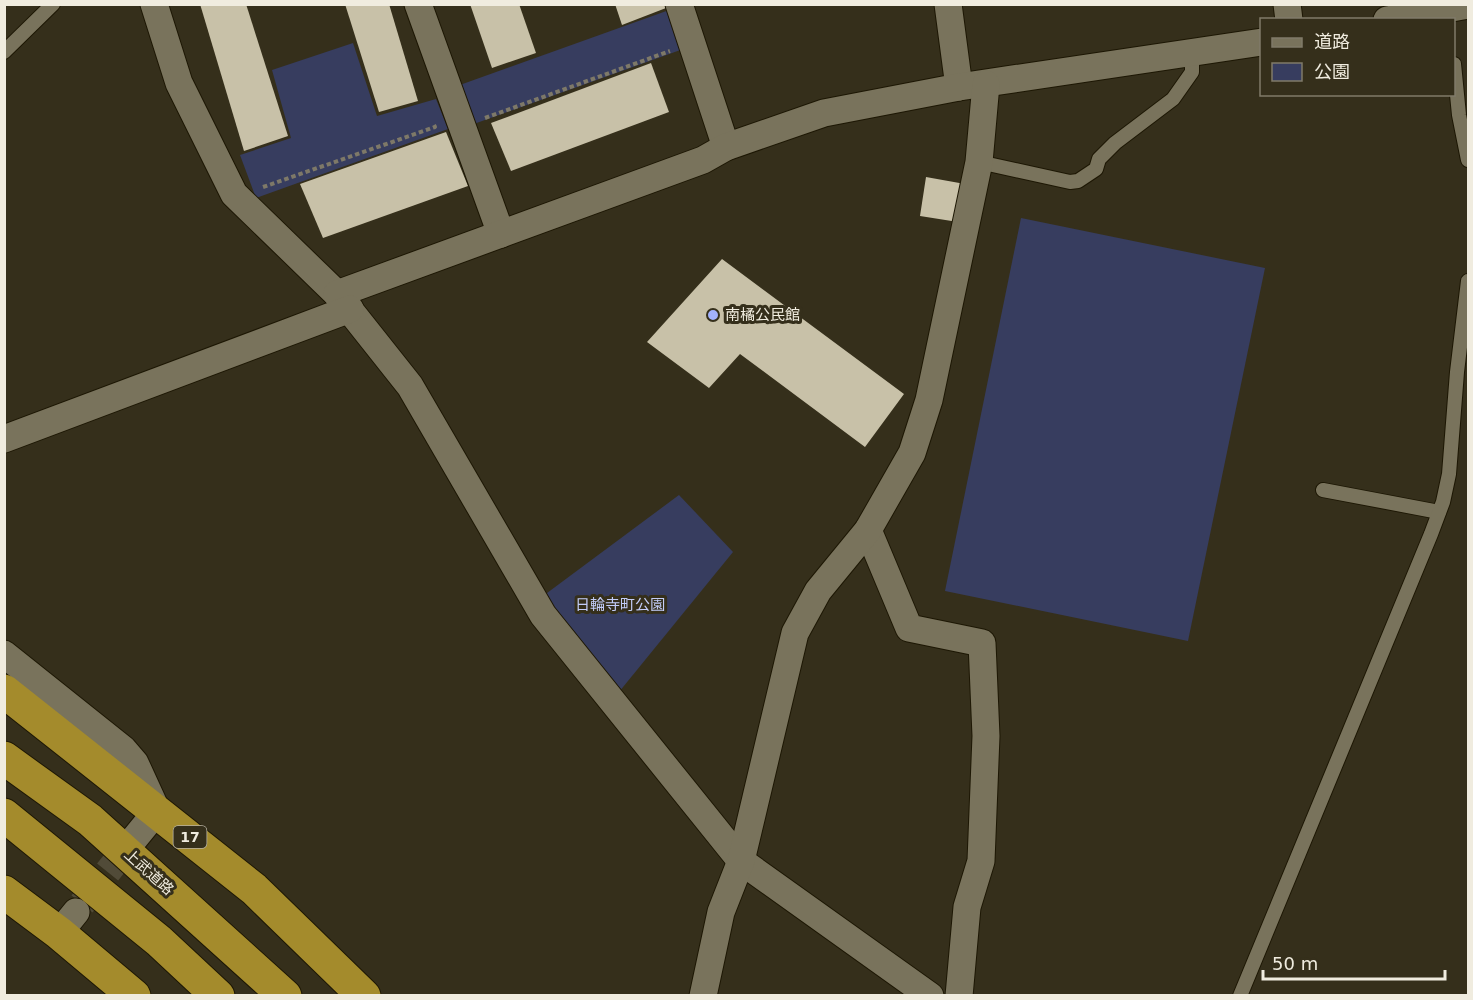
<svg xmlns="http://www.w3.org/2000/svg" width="1473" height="1000" viewBox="0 0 1473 1000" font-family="'DejaVu Sans','Noto Sans JP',sans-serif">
<rect width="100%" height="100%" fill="#352f1b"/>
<!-- green -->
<g fill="#373d5f">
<polygon points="672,9 686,48 471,125 457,86"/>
<polygon points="353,43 377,116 436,99 448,129 256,198 240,155 291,138 272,70"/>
<polygon points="1021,218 1265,268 1188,641 945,591"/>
<polygon points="679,495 733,552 619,692 543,596"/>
</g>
<!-- building -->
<g fill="#c8c1a8">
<polygon points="200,4 246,4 288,136 244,151"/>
<polygon points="345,4 389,4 418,101 379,112"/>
<polygon points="470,4 519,4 536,53 492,68"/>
<polygon points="615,4 665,4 666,8 622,25"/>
<polygon points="651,63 669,112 511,171 491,123"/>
<polygon points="446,132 468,186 323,238 300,184"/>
<polygon points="926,177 965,184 958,222 920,216"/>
<polygon points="722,259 904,394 865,447 740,354 709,388 647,342"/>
</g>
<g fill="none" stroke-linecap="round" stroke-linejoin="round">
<!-- minor-tunnel -->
<polyline stroke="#514b38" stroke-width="27" stroke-dasharray="27 14" stroke-linecap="butt" points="82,904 130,844"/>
<!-- service casing -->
<g stroke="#1d1704" stroke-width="16">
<g id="service">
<polyline points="4,52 53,4"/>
<polyline points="1454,64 1459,115 1468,160"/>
<polyline points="979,162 1070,182 1078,181 1096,169 1099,159 1115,143 1173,99 1192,72 1192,53"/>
<polyline points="1323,490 1439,512"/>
<polyline points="1240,996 1431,534 1443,502 1449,474 1457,372 1468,281"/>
</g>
</g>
<!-- minor casing -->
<g stroke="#1d1704" stroke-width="29">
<g id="minor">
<polyline points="154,4 179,83 234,194 337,294 410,386 543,615 741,861 930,996"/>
<polyline points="418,4 501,234"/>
<polyline points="679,4 726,147"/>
<polyline points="948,4 959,87"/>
<polyline points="1287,4 1289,20"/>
<polyline points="1387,20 1468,5"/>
<polyline points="337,294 703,160 726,147 824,113 959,87 1262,42"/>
<polyline points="4,439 350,309"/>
<polyline points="868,530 909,628 982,643 986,736 981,861 967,907 959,996"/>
<polyline points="4,654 123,749 135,763 157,811 130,844"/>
<polyline points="59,933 76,912"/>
<polyline points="703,996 721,912 741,861 795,633 818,591 868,530 912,453 929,400 979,162 986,84"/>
</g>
</g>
<!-- trunk casing -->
<g stroke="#1d1704" stroke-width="35">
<g id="trunk">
<polyline points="4,691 254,889 364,996"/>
<polyline points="4,758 90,820 285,996"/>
<polyline points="4,815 159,941 218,996"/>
<polyline points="4,892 59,933 134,996"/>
</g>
</g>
<!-- path -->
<g stroke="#7e7968" stroke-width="4" stroke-dasharray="4.5 3" stroke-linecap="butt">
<polyline points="485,118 670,51"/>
<polyline points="263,187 435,127 434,125"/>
</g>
<!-- service -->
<use href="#service" stroke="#79735c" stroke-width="14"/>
<!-- minor -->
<use href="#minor" stroke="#79735c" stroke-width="27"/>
<!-- trunk -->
<use href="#trunk" stroke="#a48b2c" stroke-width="33"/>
</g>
<!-- markers -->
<circle fill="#a3b2fc" stroke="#352f1b" stroke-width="2" cx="713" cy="315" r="6"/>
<g text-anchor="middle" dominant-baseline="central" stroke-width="6" stroke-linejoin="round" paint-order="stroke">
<!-- shield labels -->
<rect fill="#352f1b" stroke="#b8b3a4" stroke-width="1.5" x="173.5" y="826" width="33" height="22" rx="4.5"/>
<g font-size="14" font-weight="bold" fill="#f0ecdf">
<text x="190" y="837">17</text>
</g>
<!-- poi labels -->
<g font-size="15" fill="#f0ecdf" stroke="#352f1b" text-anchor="start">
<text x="725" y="315">南橘公民館</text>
</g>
<!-- park labels -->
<g font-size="15" fill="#c3cdf9" stroke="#352f1b">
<text x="620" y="605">日輪寺町公園</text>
</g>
<!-- street labels -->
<g font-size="15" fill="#f0ecdf" stroke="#352f1b">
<text transform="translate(149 872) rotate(42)">上武道路</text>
</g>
</g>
<!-- border -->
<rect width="1473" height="1000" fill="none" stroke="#f0ecdf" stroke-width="12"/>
<!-- legend -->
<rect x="1260" y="18" width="195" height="78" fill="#352f1b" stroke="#807b69" stroke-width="1.5"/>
<rect x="1272" y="38" width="30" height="9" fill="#79735c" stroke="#807b69" stroke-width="1.5"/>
<text x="1314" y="48" font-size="18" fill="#f0ecdf">道路</text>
<rect x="1272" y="63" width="30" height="18" fill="#373d5f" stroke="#807b69" stroke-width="1.5"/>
<text x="1314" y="78" font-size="18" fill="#f0ecdf">公園</text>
<!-- scale -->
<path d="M1263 970v9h182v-9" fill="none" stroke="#f0ecdf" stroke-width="3"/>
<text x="1272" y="970" font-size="18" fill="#f0ecdf" stroke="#352f1b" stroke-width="4.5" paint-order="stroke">50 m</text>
</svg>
